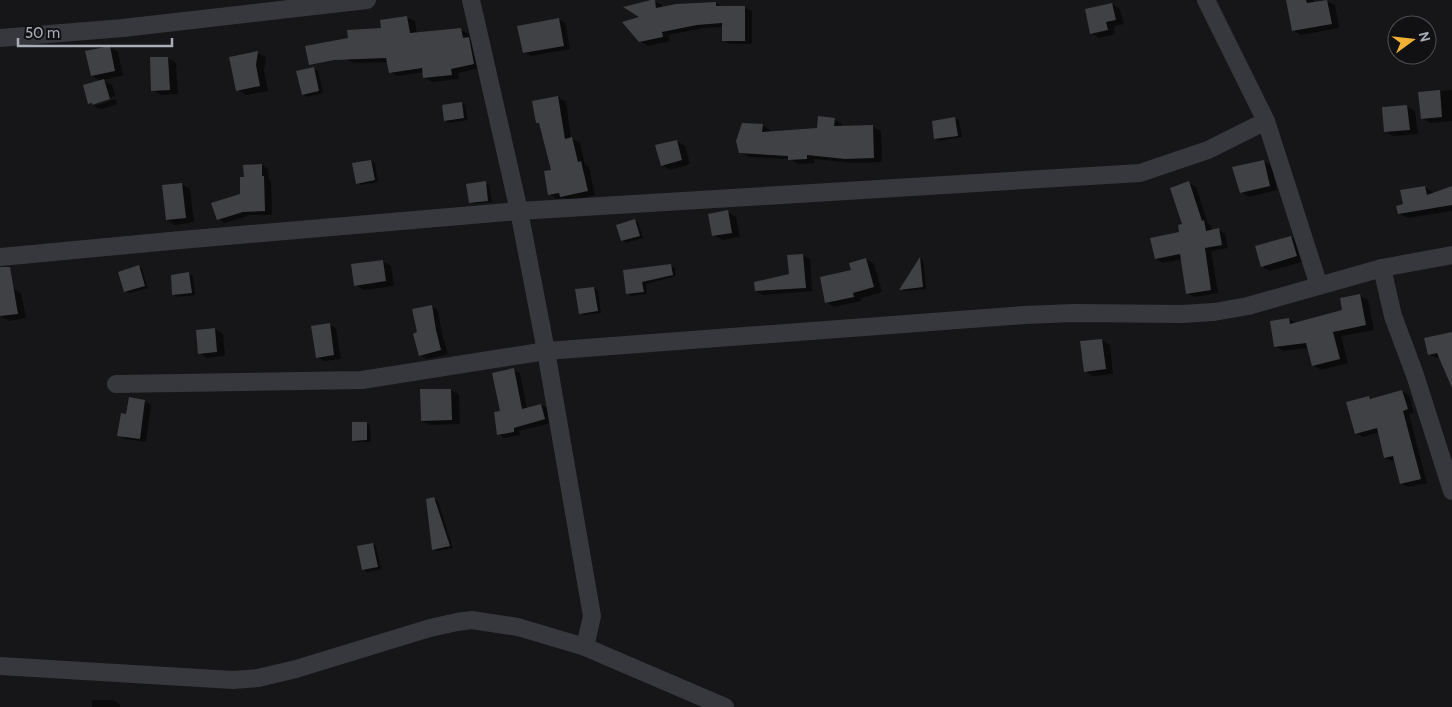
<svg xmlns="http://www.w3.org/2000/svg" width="1452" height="707" viewBox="0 0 1452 707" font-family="Cabin,sans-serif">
<rect width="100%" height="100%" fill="#161618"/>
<!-- shadow -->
<g fill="#0007">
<polygon points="1287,0 1313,0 1314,3 1327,1 1335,5 1339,28 1301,35 1293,30"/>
<polygon points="654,1 662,5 662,8 716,3 722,7 745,7 752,11 752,44 730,44 723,40 723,27 704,28 668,35 670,41 648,46 640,41 642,18"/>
<polygon points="1112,4 1120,9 1124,24 1114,26 1115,34 1099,38 1091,33"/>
<polygon points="407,17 415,21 417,34 461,30 469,34 470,39 476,43 481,68 458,73 459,79 432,82 424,77 424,72 398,76 390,72 388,62 354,63 346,59 383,29"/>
<polygon points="559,19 565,23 570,49 531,56 524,52"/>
<polygon points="109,47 118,52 123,75 103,80 112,85 116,98 115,96 94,103 94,106 116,99 117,104 102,109 97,108 89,103 101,81 92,76"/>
<polygon points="258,53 266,57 264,71 268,91 246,95 238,90"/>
<polygon points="151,58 168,58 176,63 178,94 161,95 153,90"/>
<polygon points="314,69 318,71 323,93 306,97 303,94"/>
<polygon points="1452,90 1452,121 1430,123 1422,118 1419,93"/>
<polygon points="558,97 566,102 571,138 580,143 585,165 589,167 595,195 569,201 564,198 557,199 549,194 553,171 541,125 537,122"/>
<polygon points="462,103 465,105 468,120 449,123 445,121"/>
<polygon points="1407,106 1415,111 1418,134 1393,136 1385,131"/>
<polygon points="955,118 959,120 962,137 939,141 936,139 933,122"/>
<polygon points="834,119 842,124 842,127 873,127 881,131 882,162 854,163 814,159 815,163 798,164 790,159 749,157 741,152 762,125 770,130 770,133 818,130"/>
<polygon points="677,141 685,146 690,164 670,170 662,165"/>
<polygon points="371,161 375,163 378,182 361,185 357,183"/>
<polygon points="1263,161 1272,166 1277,190 1249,197 1241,192"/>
<polygon points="262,165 268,169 269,180 271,181 272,215 250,215 225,223 218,219 241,195 245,178"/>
<polygon points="485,183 489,185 492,202 474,204 470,202"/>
<polygon points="1189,183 1196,187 1208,224 1211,225 1212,231 1219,230 1225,234 1228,248 1211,251 1218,293 1194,297 1187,293 1182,259 1163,263 1156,259 1180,233 1183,225"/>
<polygon points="181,184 190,189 194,222 175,225 167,220"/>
<polygon points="1425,187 1433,192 1433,194 1452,187 1452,211 1408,218 1399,214 1404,205"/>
<polygon points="728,212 736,217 740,237 722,240 713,235"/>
<polygon points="635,220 638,222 643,238 626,243 622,240"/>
<polygon points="1291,237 1299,242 1305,261 1270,271 1262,266"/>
<polygon points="803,255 810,259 812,291 763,295 756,291 790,275"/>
<polygon points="920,258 923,260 926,289 904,291 901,289"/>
<polygon points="866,259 874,264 882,292 861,298 861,301 834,307 826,302 853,271"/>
<polygon points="383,261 391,266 394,286 364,290 356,285"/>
<polygon points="671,266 675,268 676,276 646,284 647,294 631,296 627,293 624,271"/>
<polygon points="139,267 142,269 148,288 129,293 125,291"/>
<polygon points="189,274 193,276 195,295 177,297 174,295"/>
<polygon points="13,288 21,293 26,318 9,321 0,316 0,290"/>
<polygon points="594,288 598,290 601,313 584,315 580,313"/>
<polygon points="1360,296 1368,300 1374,330 1341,336 1348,363 1321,370 1313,365 1308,348 1283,351 1275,346 1289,319 1296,323 1344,311"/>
<polygon points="432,306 438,310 442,334 448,354 427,359 420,355 418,333"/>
<polygon points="329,324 336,329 341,359 324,361 317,357"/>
<polygon points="215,329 223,334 225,356 207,358 199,353"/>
<polygon points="1452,333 1452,383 1440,357 1436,358 1429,354"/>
<polygon points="1102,340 1110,345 1113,374 1093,376 1085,371"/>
<polygon points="514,370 520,373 527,409 541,405 547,408 551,423 519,431 520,435 504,438 498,434 501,412"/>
<polygon points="451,390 459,395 460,424 431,425 422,421"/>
<polygon points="1402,391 1409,395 1414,413 1409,414 1427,483 1408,487 1402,484 1396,460 1392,461 1385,458 1379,432 1363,437 1356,433 1369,397 1373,399"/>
<polygon points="144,401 151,405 146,442 126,439 119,435"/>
<polygon points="367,423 370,425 371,442 357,442 353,440"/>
<polygon points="434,499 438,501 453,548 437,551 433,549"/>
<polygon points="372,544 376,546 381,569 367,572 363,570"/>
<polygon points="92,700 113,700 120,704 120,707 92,707"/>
</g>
<!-- building -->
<g fill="#404145">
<polygon points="651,0 655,0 656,8 676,4 716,2 716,6 745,6 745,41 722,41 722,23 697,25 662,32 663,37 639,42 622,22 639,17 623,7"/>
<polygon points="1286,0 1306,0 1307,3 1327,0 1332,24 1292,31"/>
<polygon points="1112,3 1116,20 1106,22 1108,30 1090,34 1085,9"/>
<polygon points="407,16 410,33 461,28 463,38 469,37 474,64 451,69 452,75 423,78 422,68 389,73 386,58 334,60 309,65 305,46 348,38 347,30 381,28 380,20"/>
<polygon points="559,18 564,46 523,53 517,26"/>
<polygon points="110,46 115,71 91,76 85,51"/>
<polygon points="258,51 256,65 260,86 236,91 229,57"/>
<polygon points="150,57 168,57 170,90 151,91"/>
<polygon points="314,67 319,91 302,95 296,71"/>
<polygon points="104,79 110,99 92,105 92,103 88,104 83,85"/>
<polygon points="1440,90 1442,117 1421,119 1418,92"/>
<polygon points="558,96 565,139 572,137 578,162 581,161 588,191 560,197 559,193 548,195 544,171 551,170 539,123 536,123 532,101"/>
<polygon points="462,102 464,118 444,121 442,105"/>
<polygon points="1407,105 1410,130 1384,132 1382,107"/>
<polygon points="818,116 835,118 834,126 873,125 874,158 845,159 807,155 807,159 788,160 788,156 739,153 736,141 742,123 763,124 762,132 817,128"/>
<polygon points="955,117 958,136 934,139 932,121"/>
<polygon points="677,140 682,160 661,166 655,145"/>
<polygon points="371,160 375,180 356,184 352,163"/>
<polygon points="1264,160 1270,186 1240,193 1232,167"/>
<polygon points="262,164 262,176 264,176 265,211 243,212 217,220 211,203 240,194 240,177 244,177 243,165"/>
<polygon points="486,181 488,201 469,203 466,184"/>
<polygon points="1189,181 1202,221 1204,220 1206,231 1219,228 1222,245 1205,248 1211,290 1186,294 1180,254 1155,259 1150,238 1179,232 1178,225 1182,224 1170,188"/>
<polygon points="182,183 186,218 166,220 162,185"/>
<polygon points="1425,186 1427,195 1452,186 1452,205 1398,214 1396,206 1403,204 1400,190"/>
<polygon points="728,210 732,233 712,236 708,214"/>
<polygon points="635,219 640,236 621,241 616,225"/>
<polygon points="1291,236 1297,256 1261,267 1255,246"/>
<polygon points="803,254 806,288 755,291 754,282 789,274 787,255"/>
<polygon points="920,257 923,287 899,290"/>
<polygon points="866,258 874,287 853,293 854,297 825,303 820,277 851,270 849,263"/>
<polygon points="383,260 386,281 354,286 351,264"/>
<polygon points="671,264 673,275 642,282 644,292 626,294 623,270"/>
<polygon points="139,265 145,286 124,292 118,272"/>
<polygon points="0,267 10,267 18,314 0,316"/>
<polygon points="189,272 192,293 172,295 171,275"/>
<polygon points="594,287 598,311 579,314 575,289"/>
<polygon points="1360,294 1366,325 1333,332 1340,359 1312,366 1306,343 1274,347 1270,321 1289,318 1290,324 1342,310 1340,298"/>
<polygon points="432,305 436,330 441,350 419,356 413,334 417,332 412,309"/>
<polygon points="330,323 334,355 316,358 311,326"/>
<polygon points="215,328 217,352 198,354 196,330"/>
<polygon points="1452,332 1452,388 1437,353 1428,355 1424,338"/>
<polygon points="1102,339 1106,369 1084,372 1080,341"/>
<polygon points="514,368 522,409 541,404 545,419 514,428 514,432 497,435 494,412 500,411 492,373"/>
<polygon points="420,389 451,389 452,420 421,421"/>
<polygon points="1402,390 1408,409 1403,411 1421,479 1400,484 1393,456 1384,458 1377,428 1355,434 1346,402 1369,396 1370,399"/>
<polygon points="129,397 145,400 140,439 117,436 121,413 126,414"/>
<polygon points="352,422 367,422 367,440 352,441"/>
<polygon points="434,497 450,546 432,550 426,499"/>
<polygon points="373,543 378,567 362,570 357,546"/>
</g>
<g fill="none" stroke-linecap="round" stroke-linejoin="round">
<!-- minor -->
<g stroke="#37383d" stroke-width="18">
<polyline points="471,0 519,211 546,351 592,616 585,647"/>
<polyline points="1206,0 1266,121 1319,286"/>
<polyline points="0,38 123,28 367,0"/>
<polyline points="0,257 181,240 519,211 1140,173 1208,150 1266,121"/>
<polyline points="1382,268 1393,316 1415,375 1452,491"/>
<polyline points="116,384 362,380 546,351 1024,315 1074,313 1182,314 1214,312 1248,306 1382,268 1452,255"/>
<polyline points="0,666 233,680 258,678 296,669 430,628 457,622 472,620 518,627 585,647 725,707"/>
</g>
</g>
<!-- north arrow -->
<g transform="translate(1412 40) rotate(75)"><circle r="24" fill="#111113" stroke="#4d4f55"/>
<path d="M0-4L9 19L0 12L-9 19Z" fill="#f2b134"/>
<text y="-8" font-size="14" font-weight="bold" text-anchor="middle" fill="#a8adb8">N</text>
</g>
<!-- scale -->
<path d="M18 38v8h154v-8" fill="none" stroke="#a8adb8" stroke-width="2.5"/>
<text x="25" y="38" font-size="15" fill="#a8adb8" stroke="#111113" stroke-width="4" paint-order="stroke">50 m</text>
</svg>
